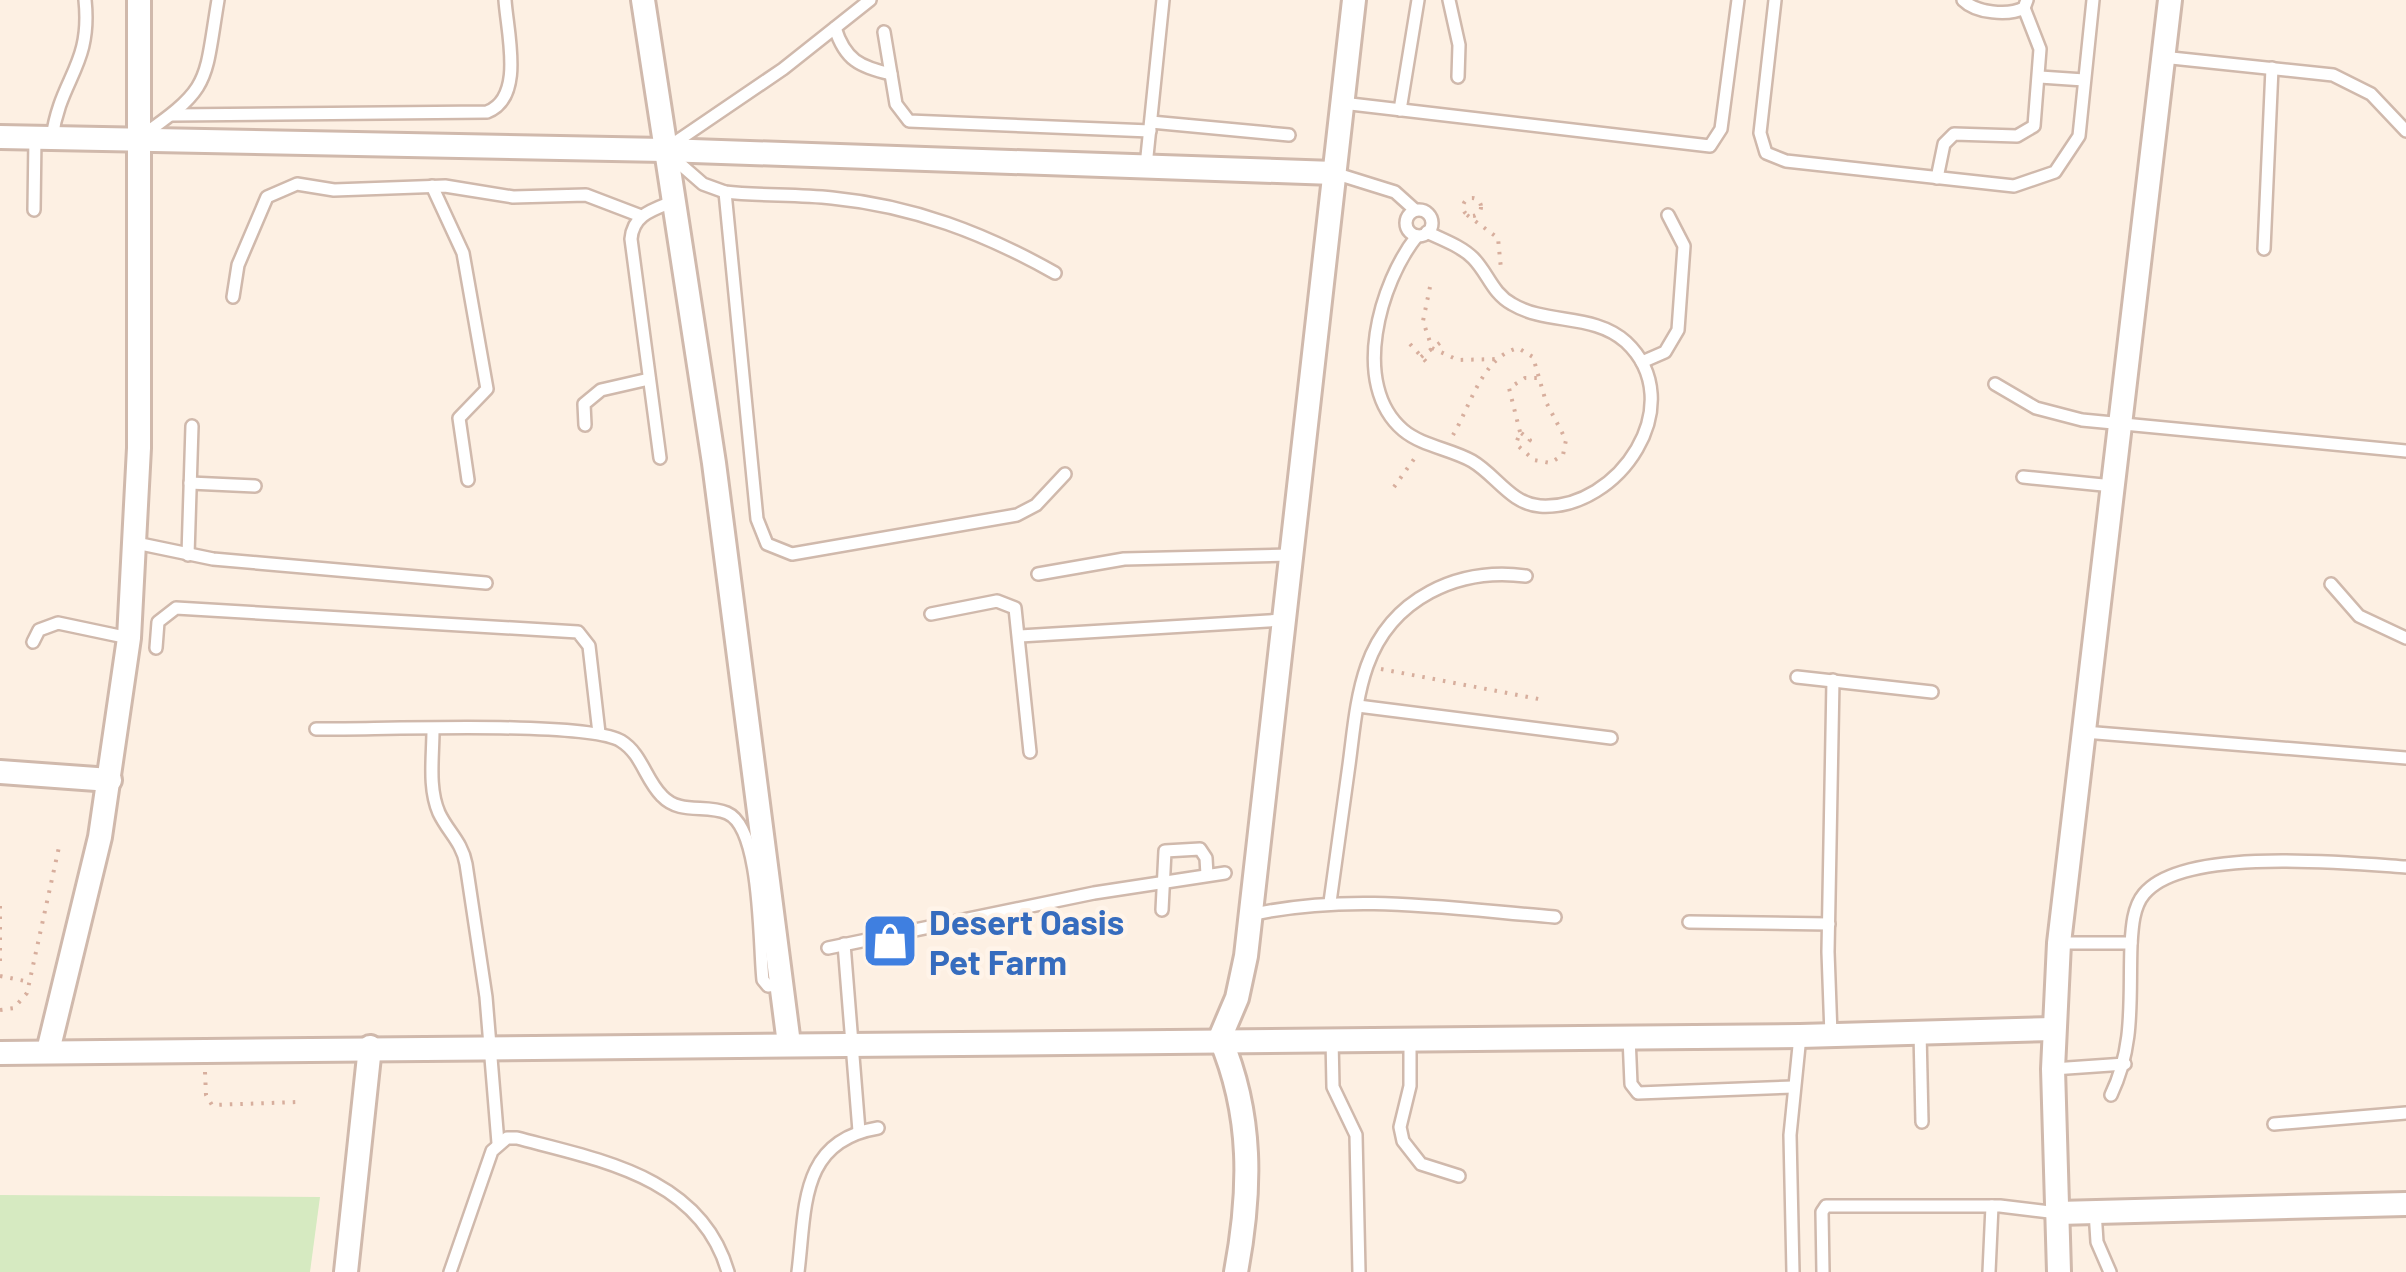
<svg xmlns="http://www.w3.org/2000/svg" width="2406" height="1272" viewBox="0 0 2406 1272" font-family="Barlow,sans-serif">
<rect width="100%" height="100%" fill="#fdf0e3"/>
<!-- green -->
<polygon fill="#d6eac1" points="0,1195 320,1197 310,1272 0,1272"/>
<g fill="none" stroke-linecap="round" stroke-linejoin="round">
<!-- service casing -->
<g stroke="#d0b9ac" stroke-width="16">
<g id="service">
<path d="M870 0 783 69 664 150 703 184 725 192C760 196 796 194 832 198 913 206 984 233 1055 273"/>
<polyline points="1449,0 1459,45 1458,77"/>
<polyline points="1775,0 1760,133 1766,153 1786,161 2014,186 2055,172 2079,136 2093,0"/>
<path d="M1963 0C1976 13 2008 16 2024 8L2027 0"/>
<path d="M835 28C845 60 860 67 891 74"/>
<polyline points="884,32 896,104 909,121 1150,131"/>
<polyline points="2162,57 2333,75 2371,94 2406,131"/>
<polyline points="2040,77 2084,80"/>
<polyline points="1342,103 1710,146 1721,129 1738,0"/>
<polyline points="1400,110 1418,0"/>
<path d="M172 115 487 112C525 98 507 32 505 0"/>
<polyline points="1151,122 1289,135"/>
<path d="M140 137C212 87 204 84 218 0"/>
<path d="M52 138C60 78 92 66 85 0"/>
<polyline points="1146,166 1163,0"/>
<polyline points="1334,173 1395,192 1415,210"/>
<polyline points="1937,178 1944,144 1954,134 2017,136 2034,126 2040,49 2024,8"/>
<polyline points="432,186 463,253 487,389 459,418 468,480"/>
<polyline points="725,192 757,519 767,544 792,554 1017,515 1036,505 1065,474"/>
<polyline points="34,210 35,137"/>
<circle cx="1419" cy="223" r="13"/>
<path d="M1417 236C1380 282 1350 385 1403 430 1422 446 1451 449 1472 461 1496 475 1511 504 1540 506 1619 511 1691 403 1626 342 1594 313 1547 325 1512 304 1492 293 1488 273 1473 258 1461 246 1443 240 1427 232"/>
<polyline points="2264,249 2272,68"/>
<polyline points="233,297 238,265 267,197 297,184 334,190 445,186 513,197 586,195 641,216"/>
<polyline points="1642,362 1665,352 1678,330 1684,246 1668,215"/>
<polyline points="1995,384 2036,408 2082,420 2406,451"/>
<polyline points="585,425 584,404 601,390 649,379"/>
<path d="M660 458 631 239C633 215 652 210 672 202"/>
<polyline points="2023,477 2113,486"/>
<polyline points="190,483 255,486"/>
<polyline points="136,543 213,559 486,583"/>
<polyline points="188,555 192,426"/>
<polyline points="1038,574 1124,559 1291,555"/>
<polyline points="2331,584 2359,616 2406,638"/>
<polyline points="931,614 997,601 1015,608 1030,752"/>
<polyline points="1020,636 1283,620"/>
<polyline points="33,642 39,630 58,623 129,638"/>
<polyline points="156,648 158,622 176,608 578,632 589,646 599,733"/>
<polyline points="1797,677 1932,692"/>
<polyline points="1358,706 1611,738"/>
<path d="M316 729C370 730 587 720 621 741 642 754 645 779 662 796 680 815 705 804 727 813 762 828 759 945 763 980L768 986 781 984"/>
<path d="M433 730C433 757 428 788 439 813 448 832 462 842 466 864L486 997 498 1143"/>
<polyline points="2084,732 2406,758"/>
<path d="M1330 902C1336 859 1342 816 1348 772 1353 738 1355 700 1367 666 1391 598 1458 567 1526 576"/>
<polyline points="1162,910 1165,851 1200,849 1206,858 1207,875"/>
<path d="M1250 915C1351 892 1453 909 1555 917"/>
<polyline points="1689,922 1829,924"/>
<polyline points="2059,943 2131,943"/>
<polyline points="844,944 859,1131"/>
<polyline points="828,948 1094,893 1225,873"/>
<polyline points="1920,1032 1922,1122"/>
<polyline points="1831,1035 1828,952 1833,680"/>
<polyline points="1410,1037 1410,1086 1400,1127 1403,1141 1421,1164 1459,1176"/>
<polyline points="1629,1037 1631,1084 1638,1093 1794,1087"/>
<polyline points="1332,1038 1333,1087 1356,1135 1359,1272"/>
<polyline points="2053,1069 2125,1064"/>
<path d="M2111 1095C2135 1045 2129 999 2131 945 2132 928 2133 907 2144 894 2183 846 2349 863 2406 867"/>
<polyline points="2274,1124 2406,1113"/>
<polyline points="2095,1211 2097,1242 2110,1272"/>
<path d="M450 1272 492 1151 507 1138H517C600 1160 701 1177 728 1272"/>
<path d="M798 1272C806 1208 799 1141 878 1128"/>
<polyline points="1793,1272 1790,1135 1800,1036"/>
<polyline points="1823,1272 1822,1212 1826,1206 2000,1206 2058,1213"/>
<polyline points="1989,1272 1992,1206"/>
</g>
</g>
<!-- minor casing -->
<g stroke="#d0b9ac" stroke-width="28">
<g id="minor">
<polyline points="643,0 714,463 789,1044"/>
<polyline points="0,137 664,150 1334,173"/>
<polyline points="0,772 110,780"/>
<polyline points="48,1051 100,837 129,638 139,448 139,0"/>
<polyline points="0,1053 1800,1036 2053,1029"/>
<polyline points="2058,1213 2406,1204"/>
<polyline points="346,1272 370,1047"/>
<path d="M1236 1272C1251 1191 1253 1115 1220 1038L1237 998 1246 956 1354 0"/>
<polyline points="2059,1272 2053,1069 2059,943 2170,0"/>
</g>
</g>
<!-- path -->
<g stroke="#d7ae9d" stroke-width="4" stroke-dasharray="2.5 8" stroke-linecap="butt">
<circle cx="1472" cy="207" r="9"/>
<polyline points="1467,215 1498,238 1501,269"/>
<polyline points="1430,287 1423,321 1432,348 1458,360 1499,359"/>
<polyline points="1410,344 1430,366"/>
<polyline points="1421,357 1441,342"/>
<polyline points="1520,432 1509,388 1525,378 1540,378"/>
<path d="M1453 435C1470 407 1482 357 1518 348L1533 357 1546 402 1566 440 1563 455 1550 463 1534 460 1516 444 1520 432 1530 440 1524 447"/>
<polyline points="1394,487 1417,455"/>
<polyline points="1381,669 1544,700"/>
<polyline points="0,906 0,969"/>
<polyline points="0,976 30,982"/>
<polyline points="0,1010 14,1008 27,993 59,847"/>
<polyline points="205,1072 206,1095 212,1105 297,1102"/>
</g>
<!-- service -->
<use href="#service" stroke="#fff" stroke-width="11"/>
<!-- minor -->
<use href="#minor" stroke="#fff" stroke-width="22"/>
</g>
<!-- icons -->
<defs>
<g id="shop-square" transform="scale(2.875)"><rect x="-9" y="-9" width="18" height="18" rx="4" fill="#3f7fe0" stroke="#fff4e9"/><path d="M-5-2.5h2.3a2.7 3.5 0 0 1 5.4 0H5L5.5 6h-11ZM-1.5-2.5h3a1.5 2.3 0 0 0-3 0Z" fill="#fff"/></g>
</defs>
<g fill-rule="evenodd">
<use href="#shop-square" x="890" y="941"/>
</g>
<g text-anchor="middle" dominant-baseline="central" stroke-width="9" stroke-linejoin="round" paint-order="stroke">
<!-- shop labels -->
<g font-size="35" font-weight="bold" fill="#366cbe" stroke="#fff4e9" text-anchor="start">
<text x="929" y="921">Desert Oasis<tspan x="929" dy="40">Pet Farm</tspan></text>
</g>
</g>
</svg>
